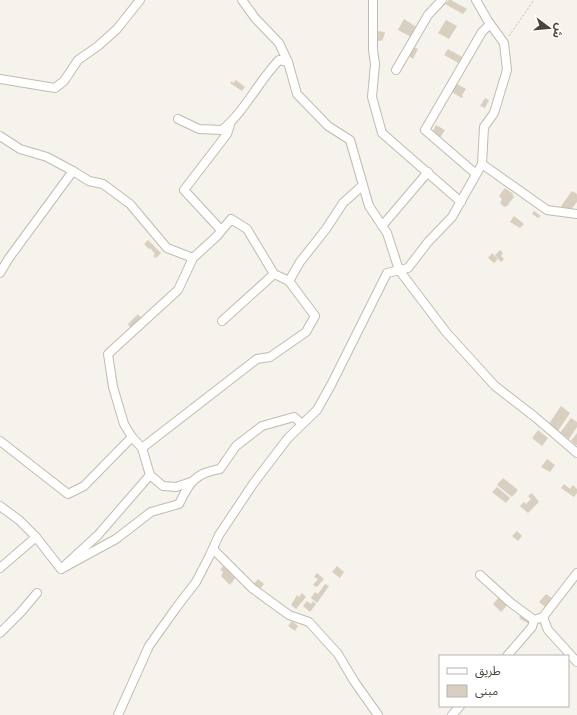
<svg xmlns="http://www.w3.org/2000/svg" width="577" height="715" viewBox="0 0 577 715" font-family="Roboto,'Noto Sans Arabic',sans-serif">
<rect width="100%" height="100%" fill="#f6f3ec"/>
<!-- building -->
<g fill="#d8cfc1">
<polygon points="449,0 451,0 467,9 463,14 445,4"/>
<polygon points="404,19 418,28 413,38 398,30"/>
<polygon points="446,20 457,26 449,39 438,33"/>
<polygon points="376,31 385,32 383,39 380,41 375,40"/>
<polygon points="414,47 418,49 413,59 409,56"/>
<polygon points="448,49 464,58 460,64 444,55"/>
<polygon points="236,80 245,87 242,91 230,83 232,81 233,83"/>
<polygon points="455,83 466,89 462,95 463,96 462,98 450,91"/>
<polygon points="485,98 489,100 485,108 480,106"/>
<polygon points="436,125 445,130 439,139 432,133"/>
<polygon points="505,188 512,193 514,197 507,206 504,207 500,203 502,199 499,196"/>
<polygon points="572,191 577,194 577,202 569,212 561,206"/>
<polygon points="534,211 541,216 538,218 532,214"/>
<polygon points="514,216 524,224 520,228 510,222"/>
<polygon points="148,240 161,253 156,258 153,256 155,254 150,248 149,249 144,244"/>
<polygon points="500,250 503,253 501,256 504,259 501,262 495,255"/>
<polygon points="492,253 498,259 494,263 488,258"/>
<polygon points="138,314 142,319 131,329 128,324"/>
<polygon points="561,406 570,413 558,431 548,425"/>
<polygon points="571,418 577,422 577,427 569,439 560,433"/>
<polygon points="538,430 548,438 542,446 532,438"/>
<polygon points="577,433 577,445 576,445 571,441"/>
<polygon points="547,459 555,465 550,472 541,467"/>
<polygon points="503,478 518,490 512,497 497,485"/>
<polygon points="564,484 570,489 573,485 577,489 577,493 574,497 561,488"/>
<polygon points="497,487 510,498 506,503 492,492"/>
<polygon points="532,493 539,502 528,513 520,506 524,502 526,504 531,499 528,496"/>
<polygon points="517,531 522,536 518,541 512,536"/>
<polygon points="223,566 236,577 230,585 221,576 223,572 220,570"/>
<polygon points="337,566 344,572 340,578 332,572"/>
<polygon points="317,573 324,579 317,587 313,585 318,579 314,577"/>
<polygon points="258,579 264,584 259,590 253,585"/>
<polygon points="325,584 329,586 317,603 311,598 315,592 318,594"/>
<polygon points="302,593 306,597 296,609 291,605 297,595 299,597"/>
<polygon points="546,594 553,599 545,607 539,602"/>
<polygon points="500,596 508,604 501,612 493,604"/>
<polygon points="307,601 311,604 313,601 316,604 310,612 303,606"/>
<polygon points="521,614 532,621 529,624 519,618"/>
<polygon points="292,621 298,626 295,631 288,626"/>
</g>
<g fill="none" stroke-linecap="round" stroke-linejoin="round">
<!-- minor casing -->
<g stroke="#c2bbae" stroke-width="10">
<g id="minor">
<polyline points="242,0 255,18 279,43 288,62 297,94 328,126 350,140 369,206 387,233 399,270 446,332 495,386 535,417 577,453"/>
<polyline points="373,0 373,50 375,64 372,97 382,133 461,202"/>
<polyline points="396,70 428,15 442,0"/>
<polyline points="0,79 55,88 64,81 78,60 98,46 117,29 140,0"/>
<path d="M178 119 199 129 222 130C245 111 258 82 279 60L288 62"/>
<polyline points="0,136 20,149 47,157 73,171 89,181 103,184 130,204 167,248 193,258"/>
<polyline points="482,164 547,210 577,214"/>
<polyline points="476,174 425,130 482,32 490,24"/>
<polyline points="382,226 428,172"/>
<polyline points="221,230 184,190 227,134 230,125"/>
<polyline points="0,273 9,258 73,171"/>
<polyline points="222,321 274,274"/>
<polyline points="0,441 68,494 84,486 132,437"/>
<polyline points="142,448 257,359 270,357 306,332 315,316 289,281 300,262 326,229 343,203 363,185"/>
<polyline points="191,482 176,487 163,486 150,475 142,448 132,437 124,424 113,387 108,354 178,290 193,258 217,236 231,219 247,229 274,274 289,281"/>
<polyline points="0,506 19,520 36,537 0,568"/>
<polyline points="36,537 61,569 98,535 150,475"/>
<polyline points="213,549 252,588 289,615 309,622 338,654 354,681 378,715"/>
<path d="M61 569 116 539 151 512 179 504C189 483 195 473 220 469L236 446 262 426 294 417 302 424"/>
<polyline points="480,575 511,603 534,620 543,617 548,630 577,662"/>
<polyline points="543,617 577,573"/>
<polyline points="0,633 21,612 37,593"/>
<polyline points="507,656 532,627 534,620"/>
<polyline points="118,715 149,646 176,608 196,582 209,557 219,535 253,484 288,438 317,410 331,385 387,273 408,268 428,242 452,217 482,164 484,127 494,113 507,70 504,43 488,21 476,0"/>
<polyline points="452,715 460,706"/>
</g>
</g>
<!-- path -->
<polyline stroke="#c4b79f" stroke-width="1" stroke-dasharray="2 2" stroke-linecap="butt" points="509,36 534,0"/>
<!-- minor -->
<use href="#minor" stroke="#fff" stroke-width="8"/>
</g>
<!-- legend -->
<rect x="439" y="655" width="130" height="52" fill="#ffffff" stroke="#b7b4b0"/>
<rect x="447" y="668" width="20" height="6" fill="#ffffff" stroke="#b7b4b0"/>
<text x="475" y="675" font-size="12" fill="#4b4439">طريق</text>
<rect x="447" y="685" width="20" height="12" fill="#d8cfc1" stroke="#b7b4b0"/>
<text x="475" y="695" font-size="12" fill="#4b4439">مبنى</text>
<!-- north arrow -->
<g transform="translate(549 28) rotate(106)" stroke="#ffffff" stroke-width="3" paint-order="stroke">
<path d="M0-3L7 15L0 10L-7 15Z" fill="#4b4439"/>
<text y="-6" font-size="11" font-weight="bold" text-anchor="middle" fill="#4b4439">ش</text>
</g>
</svg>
